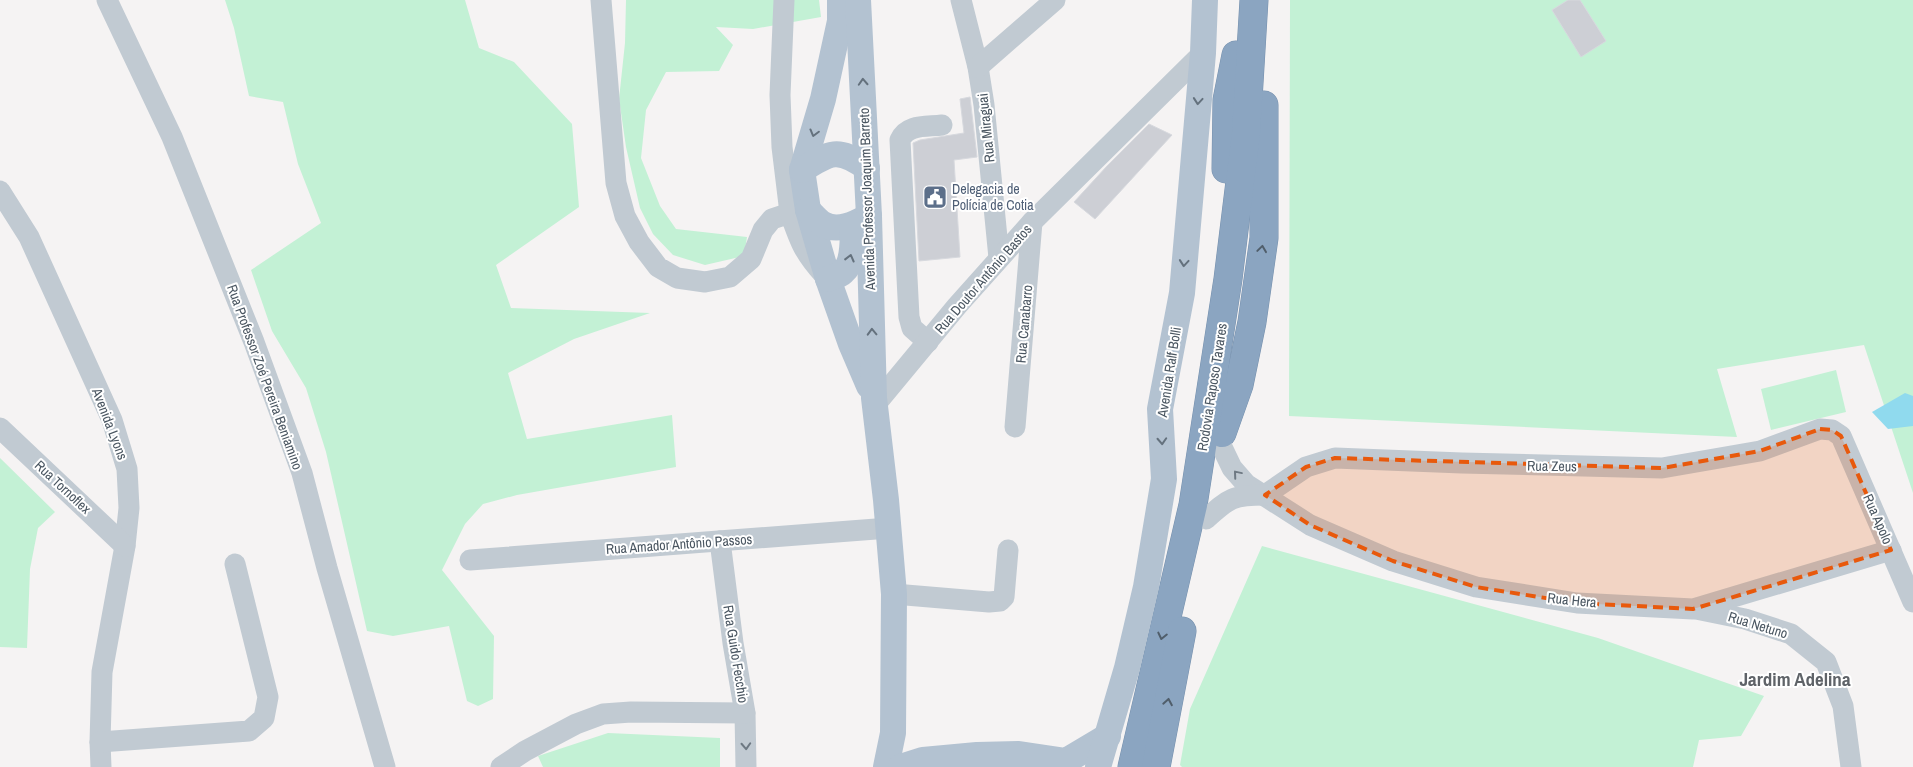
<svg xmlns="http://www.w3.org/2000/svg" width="1913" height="767" viewBox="0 0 1913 767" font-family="'Archivo Narrow',sans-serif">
<rect width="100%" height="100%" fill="#f5f3f3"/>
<!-- green -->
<g fill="#c3f1d5">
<polygon points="225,0 465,0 479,48 514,62 572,124 579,207 496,265 511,308 650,313 574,339 508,373 527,439 672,415 676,467 517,495 483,504 465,524 442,570 494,636 493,699 478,706 467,701 449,626 393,636 367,631 326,452 306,388 272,331 251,270 321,223 298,164 283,102 249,96 234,28"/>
<polygon points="626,0 819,0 821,17 753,29 716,27 733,45 719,71 666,72 646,110 641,158 660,206 676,229 747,237 744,256 705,265 673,255 653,234 640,208 626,147 619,99 625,43"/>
<polygon points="1290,0 1913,0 1913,493 1864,345 1717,369 1737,437 1289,416"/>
<polygon points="1836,370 1846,412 1771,430 1761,389"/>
<polygon points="0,458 55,512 38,528 30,569 27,648 0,647"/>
<polygon points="1262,546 1598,638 1764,696 1741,736 1699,740 1693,767 1182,767 1180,765 1190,709"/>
<polygon points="608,733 720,738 720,767 543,767 538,756"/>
</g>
<!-- water -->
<polygon fill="#90daee" points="1905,393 1913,396 1913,426 1888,429 1872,412"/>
<!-- building -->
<g fill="#cdcfd5" stroke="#d7d9de">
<polygon points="1568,0 1580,0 1606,41 1581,57 1552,10"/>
<polygon points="970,97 977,157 954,160 960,257 919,261 913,143 920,140 964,133 960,99"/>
<polygon points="1149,124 1172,135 1095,219 1074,202 1107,166"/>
</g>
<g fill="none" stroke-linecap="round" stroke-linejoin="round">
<!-- highway casing -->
<g stroke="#7690ad" stroke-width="29">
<g id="highway">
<polyline points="1226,169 1227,100 1236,55"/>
<polyline points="1222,433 1239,385 1252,322 1264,238 1264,105"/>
<polyline points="1132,767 1193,505 1228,279 1246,133 1254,0"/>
<polyline points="1156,767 1182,631"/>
</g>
</g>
<!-- minor -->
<g stroke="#c1cad2" stroke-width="21">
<polyline points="107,0 172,137 254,342 302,473 327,568 385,767"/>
<path d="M601 0 616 183 625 216 639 242 658 267 677 278 705 282 730 277 751 259 763 230 772 219 790 213C800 242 804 253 825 276"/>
<polyline points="784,0 780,95 782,147 790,213"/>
<polyline points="961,0 978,67 984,105 999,258"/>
<polyline points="978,67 1055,0"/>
<polyline points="0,191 29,237 112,420 127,469 129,508 125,546 102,672 100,742 101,767"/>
<path d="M928 342 912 328 909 317 900 140C907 124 926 127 942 125"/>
<polyline points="875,405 957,306 1032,222 1203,53"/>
<polyline points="1015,427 1032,222"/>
<polyline points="0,428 125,546"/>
<polyline points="1220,443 1232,468 1246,484 1310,525 1393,561 1476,587 1577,603 1693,609 1891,550"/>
<polyline points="1265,495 1306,467 1335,458 1462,463 1662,468 1760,451 1820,429 1832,430 1841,436 1913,602"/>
<path d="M1206 519C1229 498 1233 495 1265 495"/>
<polyline points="720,541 733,643 745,713 746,767"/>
<polyline points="470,560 889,528"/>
<polyline points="894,594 989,602 1000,601 1004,597 1008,550"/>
<polyline points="1696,609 1745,619 1791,634 1826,662 1843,706 1851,767"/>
<polyline points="100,742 249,731 264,718 268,697 235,564"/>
<polyline points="501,767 525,751 576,724 603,714 631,712 745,713"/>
</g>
<!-- major -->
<g stroke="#b3c2d1" stroke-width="26">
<polyline points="840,0 840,21 823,99 802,170 808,210 828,279 851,344 869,386"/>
<polyline points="858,0 869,216 874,398 886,500 894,594 893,733 886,767"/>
<path d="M802 170C830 152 838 147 867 168"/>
<path d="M808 210C813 215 818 221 823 224 838 233 856 223 869 216"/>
<path d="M828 279C832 277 839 276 843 272 855 262 852 240 853 225"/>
<polyline points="901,767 923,760 977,755 1019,754 1066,761 1108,736"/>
<polyline points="1098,767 1127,668 1146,587 1164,479 1160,409 1182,293 1203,53 1205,0"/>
</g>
<!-- highway -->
<use href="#highway" stroke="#8ba5c1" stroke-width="28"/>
</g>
<!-- one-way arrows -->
<defs><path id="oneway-chevron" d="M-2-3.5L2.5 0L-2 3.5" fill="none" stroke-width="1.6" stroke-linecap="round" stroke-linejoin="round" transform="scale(1.25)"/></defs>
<g stroke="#64717d">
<use href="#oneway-chevron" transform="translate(863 82) rotate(-93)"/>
<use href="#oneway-chevron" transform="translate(1198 101) rotate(95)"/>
<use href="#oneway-chevron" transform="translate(814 133) rotate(105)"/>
<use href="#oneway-chevron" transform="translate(850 258) rotate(-76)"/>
<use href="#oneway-chevron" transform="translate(1184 263) rotate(95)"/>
<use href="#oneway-chevron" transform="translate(872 332) rotate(-92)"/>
<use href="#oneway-chevron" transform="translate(1162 441) rotate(87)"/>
</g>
<g stroke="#505e6b">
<use href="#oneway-chevron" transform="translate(1262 249) rotate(-82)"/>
<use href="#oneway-chevron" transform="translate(1162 636) rotate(103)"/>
<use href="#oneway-chevron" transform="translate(1168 702) rotate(-80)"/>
</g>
<g stroke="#6e7983">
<use href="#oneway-chevron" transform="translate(1237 474) rotate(-130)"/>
<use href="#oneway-chevron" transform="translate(746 746) rotate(87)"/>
</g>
<!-- marked area -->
<path fill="#e8590c" fill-opacity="0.2" stroke="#e8590c" stroke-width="4" stroke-dasharray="10 6" stroke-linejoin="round" d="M1820 429 1832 430 1841 436 1891 550 1693 609 1577 603 1476 587 1393 561 1310 525 1265 495 1306 467 1335 458 1662 468 1760 451Z"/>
<!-- icons -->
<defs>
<g id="civic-square" transform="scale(1.25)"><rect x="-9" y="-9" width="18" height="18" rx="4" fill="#5c6f8a" stroke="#fff"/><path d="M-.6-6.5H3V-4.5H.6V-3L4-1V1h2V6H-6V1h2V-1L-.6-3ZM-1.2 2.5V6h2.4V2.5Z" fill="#fff"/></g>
</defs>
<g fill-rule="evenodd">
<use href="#civic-square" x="935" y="197"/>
</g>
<g text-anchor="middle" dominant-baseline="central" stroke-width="4" stroke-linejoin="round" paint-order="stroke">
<!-- street labels -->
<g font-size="14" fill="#4a5661" stroke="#fff">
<text transform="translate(986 128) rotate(-96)">Rua Miraguai</text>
<text transform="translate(867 199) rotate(-92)">Avenida Professor Joaquim Barreto</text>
<text transform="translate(983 279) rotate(-49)">Rua Doutor Antônio Bastos</text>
<text transform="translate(1024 324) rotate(-85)">Rua Canabarro</text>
<text transform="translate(1169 372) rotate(-81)">Avenida Ralf Bolli</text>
<text transform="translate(265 377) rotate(70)">Rua Professor Zoé Pereira Beniamino</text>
<text transform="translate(1212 387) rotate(-81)">Rodovia Raposo Tavares</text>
<text transform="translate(110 424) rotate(69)">Avenida Lyons</text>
<text transform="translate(1552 466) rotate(1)">Rua Zeus</text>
<text transform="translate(63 487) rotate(43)">Rua Tornoflex</text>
<text transform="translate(1878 519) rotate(66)">Rua Apolo</text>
<text transform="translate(679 544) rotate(-4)">Rua Amador Antônio Passos</text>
<text transform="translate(1572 600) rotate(6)">Rua Hera</text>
<text transform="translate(1758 625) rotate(17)">Rua Netuno</text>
<text transform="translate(736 654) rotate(81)">Rua Guido Fecchio</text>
</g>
<!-- service labels -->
<g font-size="14" fill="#4e5e75" stroke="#fff" text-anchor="start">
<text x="952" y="189">Delegacia de<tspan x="952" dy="16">Polícia de Cotia</tspan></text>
</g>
<!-- district labels -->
<g font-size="19" font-weight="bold" fill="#5f6368" stroke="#fff">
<text x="1795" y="679">Jardim Adelina</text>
</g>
</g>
</svg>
